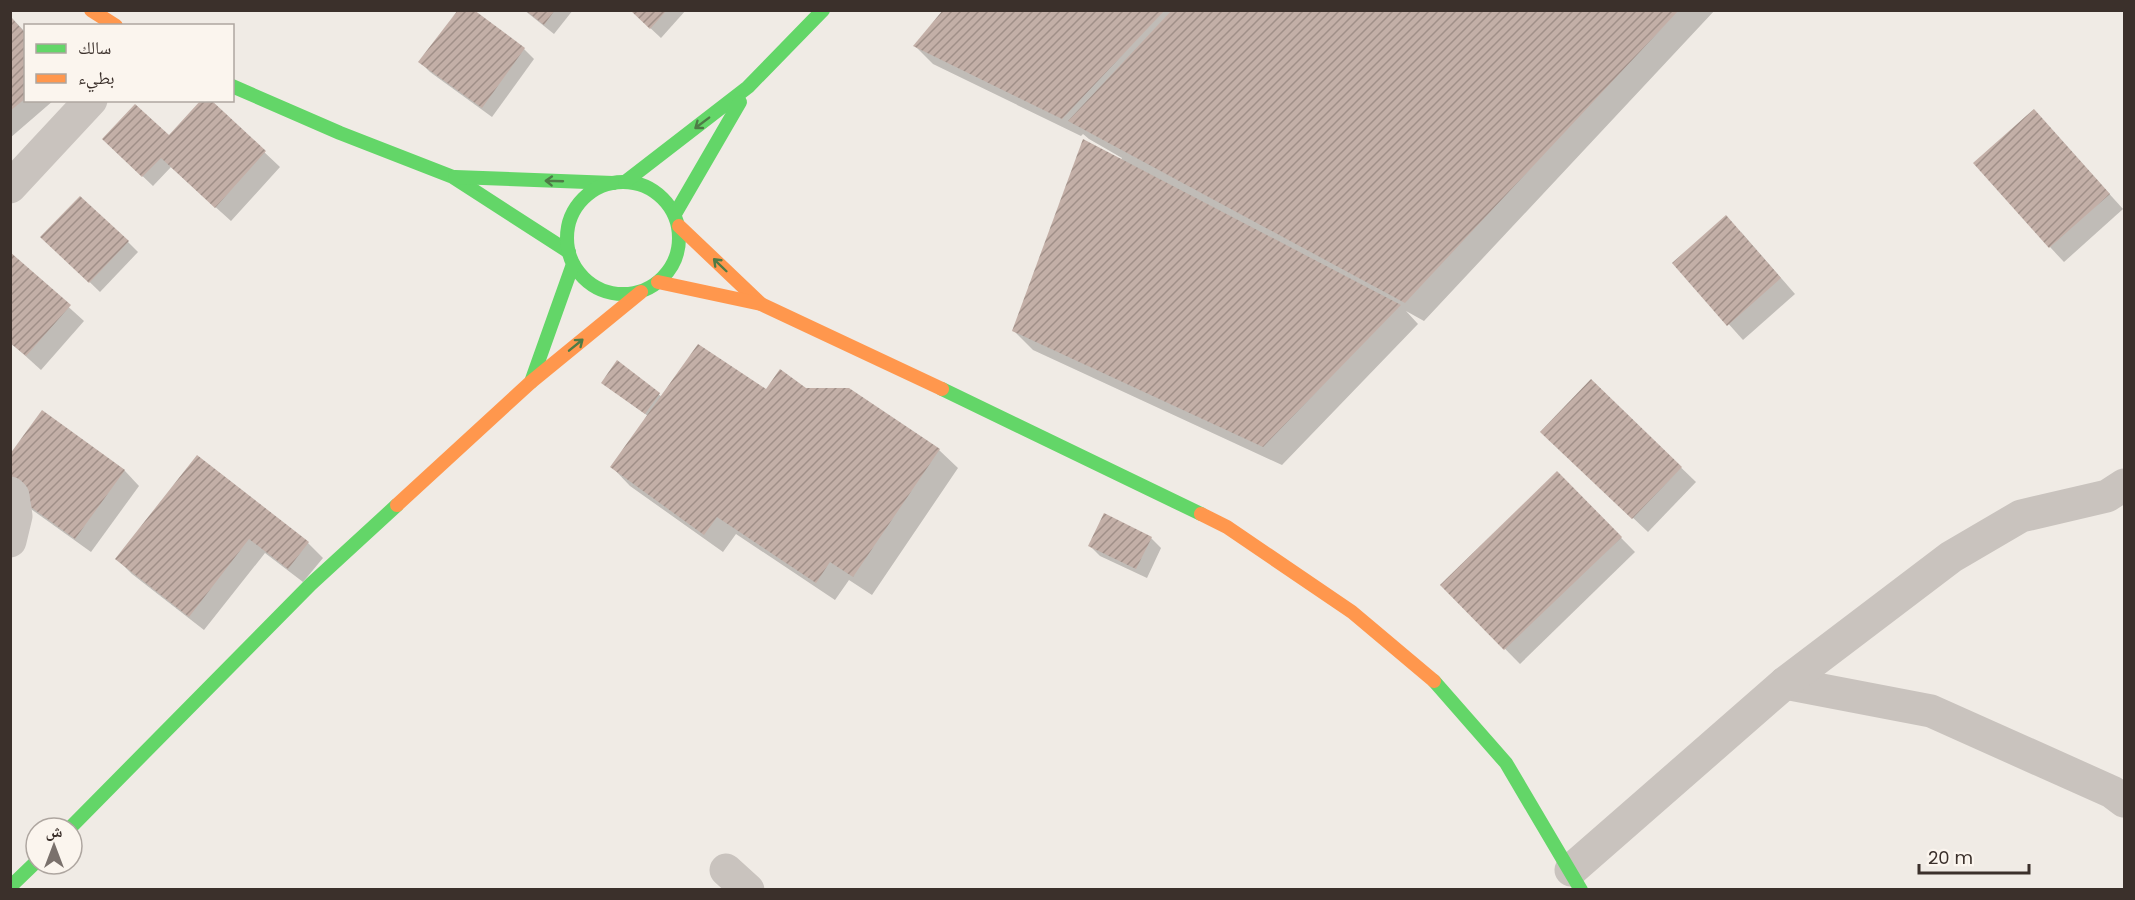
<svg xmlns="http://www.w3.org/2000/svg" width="2135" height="900" viewBox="0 0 2135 900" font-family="Poppins,'Noto Naskh Arabic',sans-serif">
<defs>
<pattern id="building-hatch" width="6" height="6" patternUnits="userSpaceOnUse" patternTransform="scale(1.5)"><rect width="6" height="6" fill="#c3afa7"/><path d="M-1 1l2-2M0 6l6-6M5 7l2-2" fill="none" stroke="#a08f88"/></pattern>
</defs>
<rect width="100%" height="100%" fill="#f0ebe5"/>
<!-- shadow -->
<g fill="#0003">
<polygon points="524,10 573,10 554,34"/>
<polygon points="631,10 686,10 661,38"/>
<polygon points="945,10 1715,10 1424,321 1406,311 1418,324 1282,465 1033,350 1014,331 1122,158 1089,139 1083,134 1081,136 933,64 915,46"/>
<polygon points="10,16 26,33 26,100 54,100 10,138"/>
<polygon points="524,49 534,59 492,117 430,72 420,62"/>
<polygon points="209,100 280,167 231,221 171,167 153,186 114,149 169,137"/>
<polygon points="2048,126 2123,209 2064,262 2050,247"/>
<polygon points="1741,232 1795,294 1743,340 1674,263"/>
<polygon points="43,237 128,242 138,252 100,292"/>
<polygon points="10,254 84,321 41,370 10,342"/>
<polygon points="617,363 662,397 767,392 939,450 958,468 872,595 849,580 835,600 736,534 723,552 630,486 612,467 648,416 608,387"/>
<polygon points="1591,381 1696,482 1648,532 1557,446"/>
<polygon points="42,412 125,471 139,486 91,552 10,494"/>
<polygon points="197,457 308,543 323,558 303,582 265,553 204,630 132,574 117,559"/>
<polygon points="1557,473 1635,552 1520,664 1442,585"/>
<polygon points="1151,538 1161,548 1147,578 1100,556 1090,546"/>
</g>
<!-- building -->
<g fill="url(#building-hatch)">
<polygon points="458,10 474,10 525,48 482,108 418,62"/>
<polygon points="525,10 555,10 544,25"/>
<polygon points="630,10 667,10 650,29"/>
<polygon points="943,10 1165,10 1062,119 913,46"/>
<polygon points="1172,10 1679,10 1405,303 1068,121"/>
<polygon points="10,16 26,34 26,98 10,111"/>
<polygon points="201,100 211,100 266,151 215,208 161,158 142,177 102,139 135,104 169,135"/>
<polygon points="2034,109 2110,194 2049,248 1973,163"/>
<polygon points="1083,139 1401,305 1263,447 1012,331"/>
<polygon points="80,196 129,241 89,283 40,237"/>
<polygon points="1726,215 1781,278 1727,326 1672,263"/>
<polygon points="10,252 71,305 26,356 10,343"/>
<polygon points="698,344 766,389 780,369 806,388 849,388 940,449 853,577 830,562 816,583 717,517 704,535 610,467"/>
<polygon points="617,360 660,393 645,414 601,383"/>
<polygon points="1591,379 1682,467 1632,519 1540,432"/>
<polygon points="42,410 125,470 75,539 10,492 10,454"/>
<polygon points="197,455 309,542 288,569 249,539 189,617 115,559"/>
<polygon points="1557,471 1622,537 1504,650 1440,585"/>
<polygon points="1104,513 1152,537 1136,569 1088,546"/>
</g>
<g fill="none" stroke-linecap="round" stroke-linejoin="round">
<!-- street -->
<g stroke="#c9c3be" stroke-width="33">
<polyline points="10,187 91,100"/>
<polyline points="10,493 13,496 16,516 10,541"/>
<polyline points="1785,683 1931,711 2112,792 2124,801"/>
<polyline points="726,870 748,890"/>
<polyline points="1571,870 1785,683 1951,557 2021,516 2107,496 2124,485"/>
</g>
<!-- fast -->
<g stroke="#63d668" stroke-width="14">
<polyline points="232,86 340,133 453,177 569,252"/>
<polyline points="455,177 613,183"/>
<circle cx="623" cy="238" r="56"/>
<polyline points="625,182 748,87 823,10"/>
<polyline points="675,214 740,102"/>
<polyline points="531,382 573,264"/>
<polyline points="942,389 1201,514"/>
<polyline points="1434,681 1506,763 1581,890"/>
<polyline points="70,828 311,584 397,505"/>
<polyline points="10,887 36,862"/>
</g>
<!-- slow -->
<g stroke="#ff974d" stroke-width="14">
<polyline points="91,10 116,26"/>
<polyline points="679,226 761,304"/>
<polyline points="658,282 761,304 942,389"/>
<polyline points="397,505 531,382 641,292"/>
<polyline points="1201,514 1227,527 1352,612 1434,681"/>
</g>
</g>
<!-- one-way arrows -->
<defs><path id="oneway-shaft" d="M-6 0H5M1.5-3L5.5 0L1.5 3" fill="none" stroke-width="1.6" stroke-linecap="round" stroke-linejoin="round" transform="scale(1.5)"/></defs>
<g stroke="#4d7b46">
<use href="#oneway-shaft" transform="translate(702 123) rotate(143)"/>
<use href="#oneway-shaft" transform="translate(554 181) rotate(-178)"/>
<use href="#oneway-shaft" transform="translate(720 265) rotate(-136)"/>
<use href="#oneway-shaft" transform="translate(576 345) rotate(-39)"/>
</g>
<!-- border -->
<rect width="2135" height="900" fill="none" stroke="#3b302b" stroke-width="24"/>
<!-- legend -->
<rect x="24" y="24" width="210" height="78" fill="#fbf5ee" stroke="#aea6a0" stroke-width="1.5"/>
<rect x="36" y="44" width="30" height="9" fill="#63d668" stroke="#aea6a0" stroke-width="1.5"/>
<text x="78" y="54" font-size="18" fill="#3b302b">سالك</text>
<rect x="36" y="74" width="30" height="9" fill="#ff974d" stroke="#aea6a0" stroke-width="1.5"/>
<text x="78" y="84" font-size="18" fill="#3b302b">بطيء</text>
<!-- north arrow -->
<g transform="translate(54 846)"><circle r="28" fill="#fbf5ee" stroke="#aea6a0" stroke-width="1.5"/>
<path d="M0-4.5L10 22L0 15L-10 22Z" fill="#7a716c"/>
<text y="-9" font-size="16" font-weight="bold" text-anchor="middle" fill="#3b302b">ش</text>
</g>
<!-- scale -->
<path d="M1919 864v9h110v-9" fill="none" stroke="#3b302b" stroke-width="3"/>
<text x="1928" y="864" font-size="18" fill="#3b302b" stroke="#fbf5ee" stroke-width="4.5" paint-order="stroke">20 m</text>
</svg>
